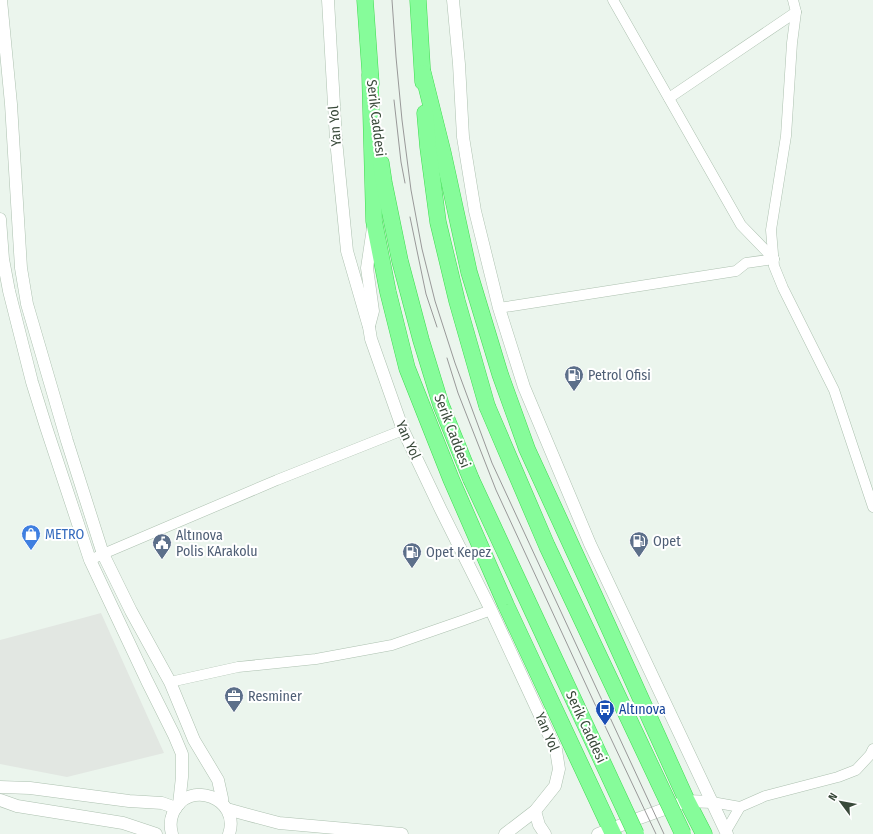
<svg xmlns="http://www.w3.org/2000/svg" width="873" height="834" viewBox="0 0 873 834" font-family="'Fira Sans Condensed',sans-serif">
<rect width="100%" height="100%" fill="#ebf5ed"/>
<!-- parking -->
<polygon fill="#e2e7e2" points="101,613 164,753 67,777 0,764 0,640 79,619"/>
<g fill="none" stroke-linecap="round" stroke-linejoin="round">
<!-- minor casing -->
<g stroke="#adc1b0" stroke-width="11">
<g id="minor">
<polyline points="613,0 741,225 774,259"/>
<polyline points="796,12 792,43 786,136 771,230 774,266 783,288 834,390 873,507"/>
<polyline points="669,98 796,12 793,0"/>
<polyline points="499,308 736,271 746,263 774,259"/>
<polyline points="90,560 103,554 277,480 403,430"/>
<polyline points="170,682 238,667 316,659 392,645 464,620 491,610"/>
<polyline points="712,802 740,807"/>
<polyline points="726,831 740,807 765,796 838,777 856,770 870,755 873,749"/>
</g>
</g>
<!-- tertiary casing -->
<g stroke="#adc1b0" stroke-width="13">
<g id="tertiary">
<polyline points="1,0 11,104 21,268 27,304 67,441 103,554 131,611 170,682 194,740 218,780 222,798 222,803"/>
<polyline points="328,0 336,140 347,251 369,327 371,339 403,430 441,510 491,610 556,750 559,769 555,786 535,811 505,834"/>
<polyline points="453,0 459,64 463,137 475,211 499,308 524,387 590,544 727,834"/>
<polyline points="0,219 3,259 9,291 32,382 46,427 90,560 147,681 174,735 182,754 182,777 179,804"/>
<polyline points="369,326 373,311 367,268 373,228"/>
<polyline points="0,787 30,788 129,801 162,803 176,808"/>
<polyline points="0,800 17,806 123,823 156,834"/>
<polyline points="227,809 245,814 279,823 402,834"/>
<polyline points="535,811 539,825 545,834"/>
<path d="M172 834C170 827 170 820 173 813 188 778 241 798 229 834"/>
<polyline points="598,834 637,819 687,801 712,802"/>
</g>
</g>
<!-- trunk casing -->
<g stroke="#3fdb51" stroke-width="17">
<g id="trunk">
<polyline points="365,0 371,84"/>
<polyline points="418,0 423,82"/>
<polyline points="423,73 443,153 469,272 500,374 527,449 595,597 687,801 704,834"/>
<polyline points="370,75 374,221 388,292 407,368 451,479 506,605 613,834"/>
<polyline points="425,113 428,147 438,222 457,301 487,406"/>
<polyline points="381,163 384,183 400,261 421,340 441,405 471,479"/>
</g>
</g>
<!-- minor -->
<use href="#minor" stroke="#fff" stroke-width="10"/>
<!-- tertiary -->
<use href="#tertiary" stroke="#fff" stroke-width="12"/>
<!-- trunk -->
<use href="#trunk" stroke="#86fc9a" stroke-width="16"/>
<!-- tram -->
<g stroke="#999" stroke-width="1">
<polyline points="392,0 396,57 402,120 411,190 422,249 435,301 455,363 492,463 664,834"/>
<polyline points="394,100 401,162 405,183"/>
<polyline points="410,217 426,294 437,327"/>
<polyline points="447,358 458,393 496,490 605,726 656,834"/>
</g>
<!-- trunk-bridge casing -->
<g stroke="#3fdb51" stroke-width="17" stroke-linecap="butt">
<g id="trunk-bridge">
<polyline points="487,406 547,546 683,834"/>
<polyline points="471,479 636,834"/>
</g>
</g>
<!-- trunk-bridge -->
<use href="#trunk-bridge" stroke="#86fc9a" stroke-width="16"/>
</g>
<!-- icons -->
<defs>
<g id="fuel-pin" transform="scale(1)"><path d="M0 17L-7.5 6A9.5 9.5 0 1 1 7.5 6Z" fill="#5c6f8a" stroke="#fff"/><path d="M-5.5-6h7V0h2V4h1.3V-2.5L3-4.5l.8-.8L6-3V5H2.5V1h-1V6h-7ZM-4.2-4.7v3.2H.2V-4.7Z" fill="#fff"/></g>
<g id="shop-pin" transform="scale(1)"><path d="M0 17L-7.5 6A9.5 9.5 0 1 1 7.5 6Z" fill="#3f7fe0" stroke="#fff"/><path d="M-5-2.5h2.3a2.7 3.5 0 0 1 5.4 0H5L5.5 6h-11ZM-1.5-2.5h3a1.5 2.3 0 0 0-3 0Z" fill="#fff"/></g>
<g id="civic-pin" transform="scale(1)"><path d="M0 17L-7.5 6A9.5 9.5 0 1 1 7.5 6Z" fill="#5c6f8a" stroke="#fff"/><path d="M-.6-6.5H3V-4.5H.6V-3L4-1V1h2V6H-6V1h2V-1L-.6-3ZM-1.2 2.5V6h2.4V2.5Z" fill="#fff"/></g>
<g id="office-pin" transform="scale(1)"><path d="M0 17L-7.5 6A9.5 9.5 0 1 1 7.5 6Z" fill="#5c6f8a" stroke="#fff"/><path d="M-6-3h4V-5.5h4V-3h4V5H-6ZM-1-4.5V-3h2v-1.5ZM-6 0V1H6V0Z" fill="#fff"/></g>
<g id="bus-pin" transform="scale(1)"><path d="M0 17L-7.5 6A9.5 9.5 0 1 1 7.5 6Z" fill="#1a4fb4" stroke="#fff"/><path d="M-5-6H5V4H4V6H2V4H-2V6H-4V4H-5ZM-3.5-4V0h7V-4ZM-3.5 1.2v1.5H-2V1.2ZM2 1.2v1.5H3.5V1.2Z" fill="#fff"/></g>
</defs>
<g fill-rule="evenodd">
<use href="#fuel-pin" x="574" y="375"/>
<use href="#shop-pin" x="31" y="534"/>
<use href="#fuel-pin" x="639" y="541"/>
<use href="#civic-pin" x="162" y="543"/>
<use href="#fuel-pin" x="412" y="552"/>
<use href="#office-pin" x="234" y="696"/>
<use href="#bus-pin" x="605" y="709"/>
</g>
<g text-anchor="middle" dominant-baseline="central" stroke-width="4" stroke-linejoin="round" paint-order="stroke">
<!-- street labels -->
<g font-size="14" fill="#39493a" stroke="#fff">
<text transform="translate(376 118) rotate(83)">Serik Caddesi</text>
<text transform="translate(335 126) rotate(-94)">Yan Yol</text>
<text transform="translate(452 431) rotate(69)">Serik Caddesi</text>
<text transform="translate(408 440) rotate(66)">Yan Yol</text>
<text transform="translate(586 727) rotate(65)">Serik Caddesi</text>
<text transform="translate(547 732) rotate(67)">Yan Yol</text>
</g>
<!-- service labels -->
<g font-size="14" fill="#4e5e75" stroke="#fff" text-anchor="start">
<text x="588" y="375">Petrol Ofisi</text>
<text x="176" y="535">Altınova<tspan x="176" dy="16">Polis KArakolu</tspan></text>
<text x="653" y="541">Opet</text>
<text x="426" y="552">Opet Kepez</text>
<text x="248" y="696">Resminer</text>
</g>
<!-- shop labels -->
<g font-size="14" fill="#366cbe" stroke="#fff" text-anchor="start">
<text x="45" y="534">METRO</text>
</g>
<!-- transit labels -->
<g font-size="14" fill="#164399" stroke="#fff" text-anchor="start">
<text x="619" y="709">Altınova</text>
</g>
</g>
<!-- north arrow -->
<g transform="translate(841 802) rotate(302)" stroke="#ffffff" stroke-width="3" paint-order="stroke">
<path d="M0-3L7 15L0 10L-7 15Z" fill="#39493a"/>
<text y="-6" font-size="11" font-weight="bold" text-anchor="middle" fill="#39493a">N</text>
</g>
</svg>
